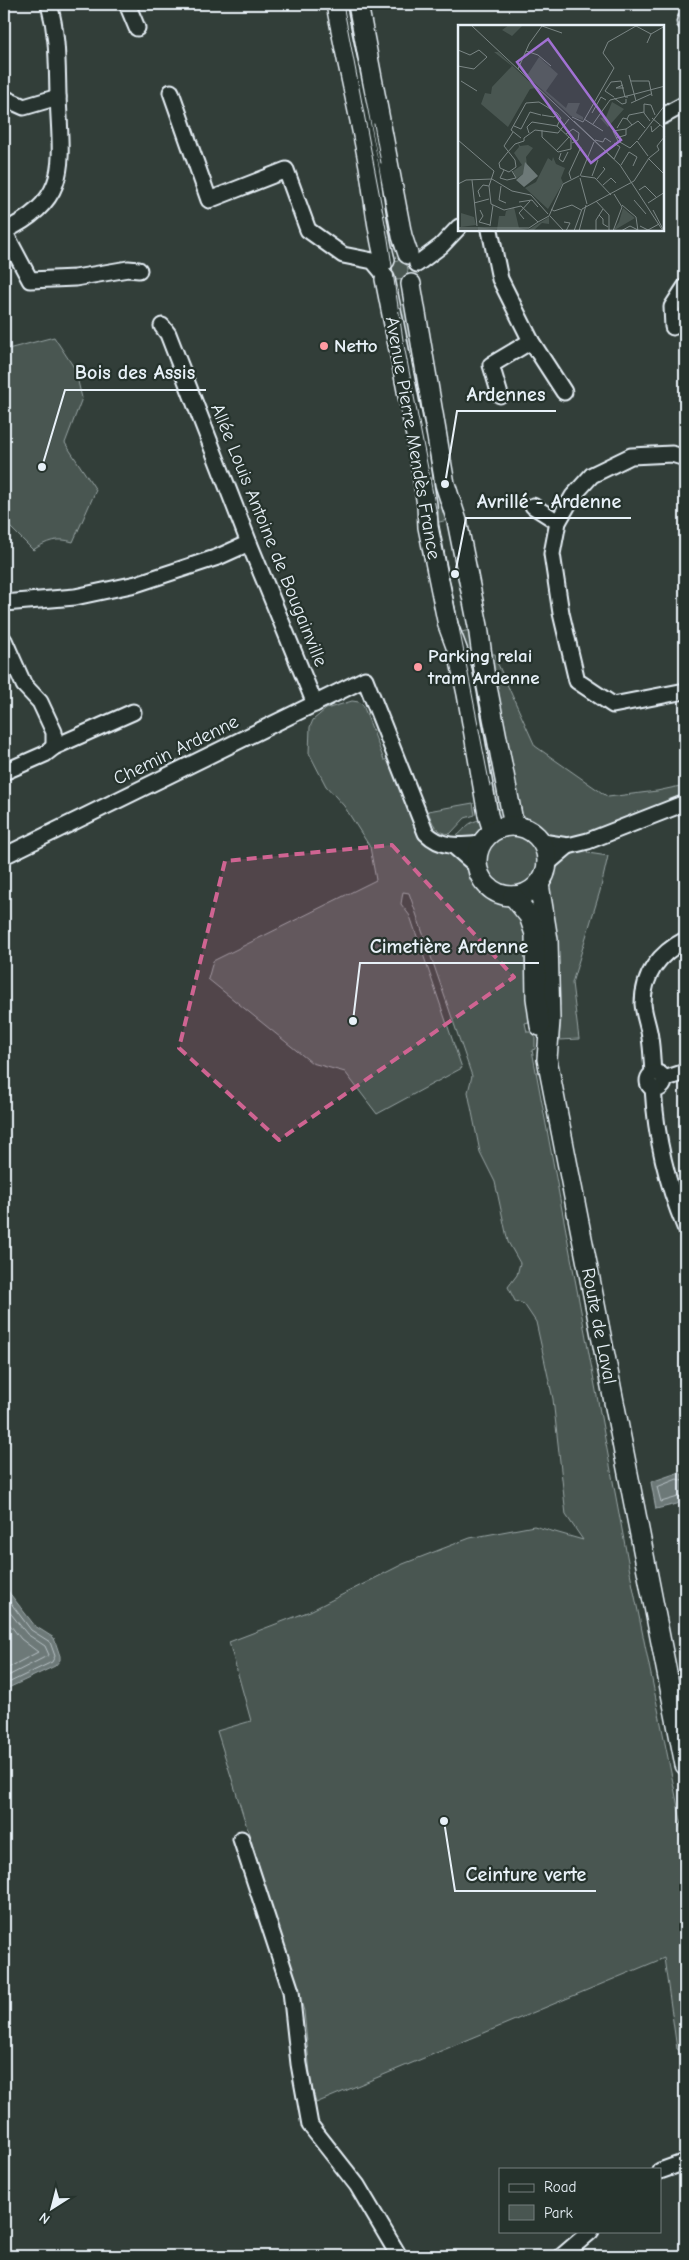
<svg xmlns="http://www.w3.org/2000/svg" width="689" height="2260" viewBox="0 0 689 2260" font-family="'Comic Neue',sans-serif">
<rect width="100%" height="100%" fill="#323e39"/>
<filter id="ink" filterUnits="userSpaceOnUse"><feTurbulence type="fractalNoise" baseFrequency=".02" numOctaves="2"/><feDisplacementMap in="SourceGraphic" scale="10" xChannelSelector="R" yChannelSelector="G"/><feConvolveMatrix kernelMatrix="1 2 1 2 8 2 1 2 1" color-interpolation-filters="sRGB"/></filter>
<g filter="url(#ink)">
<!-- green -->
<g fill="#495651" stroke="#98a4a4">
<polygon points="359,43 395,235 387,236 350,45"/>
<circle cx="398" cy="270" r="10"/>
<polygon points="407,304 448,520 435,523 394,306"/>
<path d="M54 337 75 369 82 398 65 443 96 490 73 542C57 537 47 541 33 550L4 521V350Z"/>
<polygon points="470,630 505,808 492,811 457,633"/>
<polygon points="488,654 495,654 497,662 535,746 608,797 657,791 685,785 685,796 578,837 561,839 548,836 542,828 519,813"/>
<polygon points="352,701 359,702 363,705 384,760 390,759 416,826 465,862 478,891 498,903 511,907 526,924 532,1021 525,1023 527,1032 535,1032 535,1049 532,1050 630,1572 685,1841 685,2052 677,2049 664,1958 316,2103 311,2084 304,2011 217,1731 251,1721 229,1642 310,1611 403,1564 470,1538 534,1526 583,1540 566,1515 553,1399 536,1322 524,1304 515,1301 508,1287 517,1275 520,1263 508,1242 495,1182 480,1152 468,1092 472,1076 409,893 403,892 401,904 410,916 462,1068 377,1114 345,1072 312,1063 208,979 213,961 376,880 370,847 344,806 326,786 309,753 310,727 313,720 326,709"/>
<path d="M473 803 475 815 465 818 450 834C436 833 432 823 428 811Z"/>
<path d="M483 819C481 840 468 840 451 839 467 832 462 823 483 819Z"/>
<circle cx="512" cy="861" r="28"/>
<polygon points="586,847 588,853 608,856 600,891 572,983 579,1039 559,1040 561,1019 556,1019 560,1005 558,945 552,931 547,890 558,864 575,850"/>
</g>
<!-- water -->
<g fill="#6d7978" stroke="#9ea9ab">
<polygon points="680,1472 685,1480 685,1498 677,1504 656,1509 651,1482"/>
<polygon points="4,1586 35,1626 54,1638 60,1656 60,1660 55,1666 4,1690"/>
</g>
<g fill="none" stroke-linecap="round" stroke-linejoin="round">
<!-- shore -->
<g stroke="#b7c1c5" stroke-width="1">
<polyline points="685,1482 677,1479 657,1487 661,1502 685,1495"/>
<polyline points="4,1594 31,1630 50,1642 55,1656 52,1662 4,1685"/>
<polyline points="4,1605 27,1634 45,1646 49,1655 4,1678"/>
<polyline points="4,1617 21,1639 38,1652 4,1670"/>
</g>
<!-- minor casing -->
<g stroke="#e8f1f8" stroke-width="19">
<g id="minor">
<polyline points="127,4 137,28"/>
<polyline points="685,21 685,22"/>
<polyline points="171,92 209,200 286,170 308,230 343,255 373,261 383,273"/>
<polyline points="4,98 24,107 58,97"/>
<polyline points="663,116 685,104"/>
<polyline points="490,230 500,279 531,341 491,365 500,395"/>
<path d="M4 231C73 199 60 160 58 95 57 61 58 37 49 4"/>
<polyline points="4,231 30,280 75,278 128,269 139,270"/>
<polyline points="417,264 441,246 459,227"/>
<polyline points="162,326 168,334 249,543 315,704"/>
<polyline points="673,327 672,307 685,287"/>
<polyline points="531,341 564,392"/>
<polyline points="685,458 672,454 631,456 592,475 573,496 558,522 552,554 561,613 577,681 613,705 685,691"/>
<polyline points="533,506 558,522"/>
<polyline points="4,603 75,597 136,584 218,557 249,543"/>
<polyline points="4,640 24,685 40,702 54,732 54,747"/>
<polyline points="4,772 45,754 54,747 133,712"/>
<polyline points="542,842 568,846 588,841 685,803"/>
<polyline points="455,847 478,867"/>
<path d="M4 856 365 679 426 833C442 849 460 846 481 844"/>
<polyline points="548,863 568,846"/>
<path d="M653 1073C652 1062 652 1050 650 1038 649 1027 644 1016 643 1004 643 974 660 953 685 940"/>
<circle cx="656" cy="1081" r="8"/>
<polyline points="664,1079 685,1072"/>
<path d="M653 1088C656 1137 666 1182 685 1227"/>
<polyline points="241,1839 291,1991 299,2064 310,2125 357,2185 399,2256"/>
<polyline points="660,2171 685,2162"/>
<polyline points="562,2256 591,2231"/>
</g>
</g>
<!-- major casing -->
<g stroke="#e8f1f8" stroke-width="22">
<g id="major">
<path d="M336 4C346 58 359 112 369 166 374 197 377 231 385 260"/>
<polyline points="358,4 402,236 408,254"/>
<polyline points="385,279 417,441 427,505 428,527 448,625 458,652 467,694 488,815 493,831"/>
<polyline points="411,284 445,484 457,521 478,626 484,671 514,826"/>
<circle cx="512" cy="861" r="35"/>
<polyline points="539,884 548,940 550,1021 547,1059 685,1765"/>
<polyline points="513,896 529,916 535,934 536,998 540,1026"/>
</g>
</g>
<!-- minor -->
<use href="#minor" stroke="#26332d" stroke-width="15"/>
<!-- major -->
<use href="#major" stroke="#26332d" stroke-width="19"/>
<!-- tram -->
<g stroke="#e8f1f8" stroke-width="1">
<polyline points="343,4 388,239 403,340 490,786"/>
<polyline points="374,124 381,163"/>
</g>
</g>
</g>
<!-- marked area -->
<path fill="#cf6492" fill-opacity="0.2" stroke="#cf6492" stroke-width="4" stroke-dasharray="10 6" stroke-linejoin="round" d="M392 845 514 977 279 1140 179 1048 225 861Z"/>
<!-- markers -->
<g fill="#ff9aa2" stroke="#26332d" stroke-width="2">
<circle cx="324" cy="346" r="5"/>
<circle cx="418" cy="667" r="5"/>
</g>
<g text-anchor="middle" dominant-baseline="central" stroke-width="4.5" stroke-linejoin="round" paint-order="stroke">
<!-- poi labels -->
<g font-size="19" font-weight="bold" fill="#e8f1f8" stroke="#26332d" text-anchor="start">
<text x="334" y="346">Netto</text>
<text x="428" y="656">Parking relai<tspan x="428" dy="22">tram Ardenne</tspan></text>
</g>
<!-- street labels -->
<g font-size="19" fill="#e8f1f8" stroke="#26332d">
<text transform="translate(413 438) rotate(80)">Avenue Pierre Mendès France</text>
<text transform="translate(269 535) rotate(68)">Allée Louis Antoine de Bougainville</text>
<text transform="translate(176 750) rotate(-26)">Chemin Ardenne</text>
<text transform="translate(599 1326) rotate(79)">Route de Laval</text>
</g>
</g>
<!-- overview -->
<g transform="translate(458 25)">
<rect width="206" height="206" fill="#323e39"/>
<path d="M51 0H65L54 11 44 5ZM36 27H40L78 63 72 64 50 102 23 79 27 68 33 69 34 62 54 41ZM81 32 100 49 88 66 108 83 110 78H122L118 88 125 92V95L113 91 61 44 70 49ZM154 77 166 84 150 102 142 93 148 92ZM52 111 60 117 62 121 70 120 75 123 68 132 69 140 65 149 58 154 55 146 64 140 56 128 61 122 60 117ZM95 132 98 139 107 143 103 153 105 158 90 184 67 163 78 157 90 133 94 136ZM56 182 61 203 70 205 91 192V199L84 198 75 206H20V202L39 205 41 191H47L48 186ZM165 183 177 193 155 206 161 197ZM3 188 16 192 18 200 3 202Z" fill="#495651"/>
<path d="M67 137 80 151 66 162 58 155 65 149Z" fill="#6d7978"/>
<path fill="none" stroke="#7b8685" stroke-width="1" d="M13 0 162 140 205 206M189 18 193 9 207 1M0 25 12 30 21 25 29 32M68 26 80 30 93 41M0 41 16 44 29 32M60 44 71 19 84 1 104 8M171 50 178 76M3 56 19 66M173 56H191L194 71M165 60 158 63H166M173 70 207 61M156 72 147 66 153 57 163 56 167 72H170M156 73 164 79 168 78V74M173 78 193 69M99 88 103 93 99 101M134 88 143 72 148 75M84 90 96 92 99 89M114 92 125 97 156 43 145 28 150 17 178 1 193 9M194 93 207 104M126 94 145 106M116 96 156 134M192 96 186 88V79L193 80 197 90M135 99 152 75 173 70M174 100 169 94 171 90 186 87M56 101 63 104 72 87 83 90M193 101 194 107 202 100M159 103 165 93 169 94M71 108 69 102 74 97 99 101 113 114V124L100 127 84 112V105M108 109 115 104 121 108 120 115 114 118M63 113 53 105 68 78 81 77 99 88M66 113 77 105 100 108 111 94M158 113 168 110V104M0 115 36 146 31 161 33 179 46 185 63 181 80 197 91 191M137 115 145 117 147 113 153 117M180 115 207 80M179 116 172 123 160 116 155 106 168 104 180 96 187 103M179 116 190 131M201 125 199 121 207 111M98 126 111 112M103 128 101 134 105 137 110 127M156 134 162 122 156 118M191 134 207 150M163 140 171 127 179 132 175 141M42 143 51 147 58 142 57 135 46 121 55 107M42 143 41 138 49 128 57 119 66 116V113M46 145 42 153 49 155 58 153 54 146M122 151 136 117M123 151 137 153 153 170M134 151 140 135M122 153 129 179M113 154 111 148 123 122M139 154 147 144 145 142M14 155 19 201M0 159 8 155 34 154 54 166 73 170 90 189M145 160 153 153 158 158M43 161 41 175 48 178M181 165 187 161 198 172M22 172 20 166 25 160 31 161M176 175 188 189M138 176 151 190V206M61 177 74 175 80 182M16 178 31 174M190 178 207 167M164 180 178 192 180 206M93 184 96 186 114 180 123 185M22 185 25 191 21 197 32 200M195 185 206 206M141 190 145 194V199L150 202M91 191 105 159 121 151M92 191 106 206M66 194 61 188 72 176M106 197 112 198 108 206M32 201 35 180M182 201 190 205 201 199M0 203H71L80 197M116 206 124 184 176 156 191 133 201 125M121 206 128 180M138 206V195L145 184M155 206 164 182 156 169M163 206 172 201 180 205"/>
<path fill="#a171d3" fill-opacity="0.15" stroke="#a171d3" stroke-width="2.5" d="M90 14 163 115 133 138 59 37Z"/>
<rect width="206" height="206" fill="none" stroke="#e8f1f8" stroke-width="2.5"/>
</g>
<!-- callouts -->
<path fill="none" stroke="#e8f1f8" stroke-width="2" d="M42 467L65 390H206M445 484L457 411H556M455 574L466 518H631M353 1021L360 963H539M444 1821L455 1891H596"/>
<g fill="#e8f1f8" stroke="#26332d" stroke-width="2">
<circle cx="42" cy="467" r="5"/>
<circle cx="445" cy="484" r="5"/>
<circle cx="455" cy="574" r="5"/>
<circle cx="353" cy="1021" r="5"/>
<circle cx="444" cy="1821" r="5"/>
</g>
<g font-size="20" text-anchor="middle" font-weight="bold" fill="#e8f1f8" stroke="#26332d" stroke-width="4.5" stroke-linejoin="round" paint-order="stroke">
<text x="135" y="379">Bois des Assis</text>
<text x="506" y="401">Ardennes</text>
<text x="549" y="508">Avrillé - Ardenne</text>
<text x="449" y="953">Cimetière Ardenne</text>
<text x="526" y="1881">Ceinture verte</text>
</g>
<!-- margin -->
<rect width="689" height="2260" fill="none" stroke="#26332d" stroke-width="20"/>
<rect x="10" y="10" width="669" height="2240" fill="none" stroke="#e8f1f8" stroke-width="2" filter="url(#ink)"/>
<!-- legend -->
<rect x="499" y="2168" width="162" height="65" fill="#26332d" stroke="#747f7e"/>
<rect x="509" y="2184" width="25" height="8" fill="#26332d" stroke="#747f7e"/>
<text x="544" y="2192" font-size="15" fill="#e8f1f8">Road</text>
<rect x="509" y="2205" width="25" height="15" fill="#495651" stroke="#747f7e"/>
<text x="544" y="2218" font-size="15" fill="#e8f1f8">Park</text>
<!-- north arrow -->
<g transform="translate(52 2208) rotate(216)" stroke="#26332d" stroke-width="4" paint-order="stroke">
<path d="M0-4L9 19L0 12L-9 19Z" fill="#e8f1f8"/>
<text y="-8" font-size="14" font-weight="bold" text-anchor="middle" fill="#e8f1f8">N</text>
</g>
</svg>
